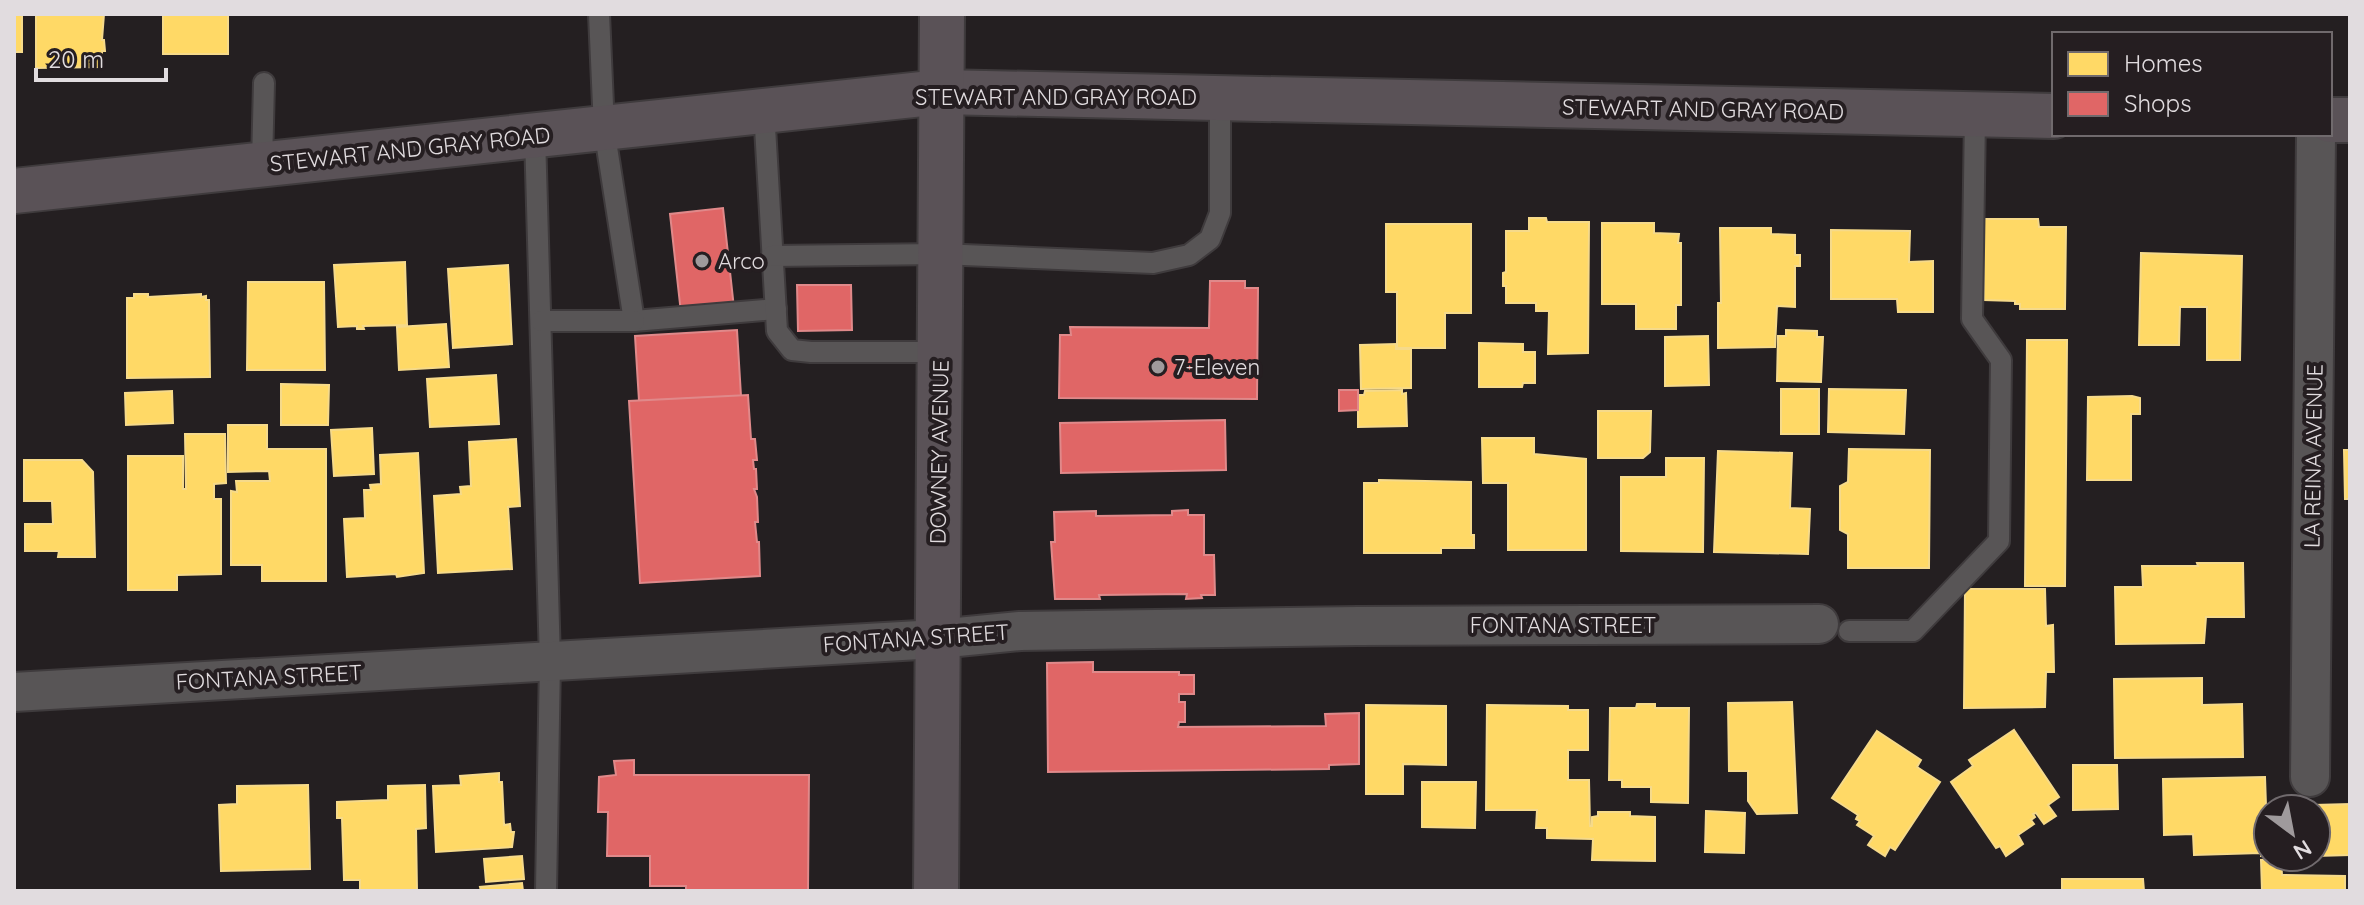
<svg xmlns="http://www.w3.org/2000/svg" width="2364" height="905" viewBox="0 0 2364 905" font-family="Quicksand,sans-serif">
<rect width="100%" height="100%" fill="#241f21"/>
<!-- homes -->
<g fill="#ffd966" stroke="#f6da8a" stroke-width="2">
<rect x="14" y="14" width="8" height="38"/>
<polygon points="36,14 104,14 102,40 104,40 105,51 102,51 102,67 36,68"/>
<rect x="163" y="14" width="65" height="40"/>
<polygon points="1529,218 1546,218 1547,222 1589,222 1588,353 1548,354 1549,311 1536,311 1536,303 1506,303 1506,286 1503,286 1503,273 1506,272 1506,231 1529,231"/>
<polygon points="1984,219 2038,219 2039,227 2066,227 2065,309 2020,309 2020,304 2015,304 2015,301 1984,300"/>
<polygon points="1602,223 1654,223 1654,233 1679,234 1678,243 1681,243 1681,305 1676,305 1676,329 1636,329 1636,304 1602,304"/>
<polygon points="1386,224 1471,224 1471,313 1445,313 1445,348 1397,348 1397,292 1386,292"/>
<polygon points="1720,228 1771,228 1771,234 1795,235 1795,255 1800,255 1800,266 1795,266 1795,307 1777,306 1775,347 1718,348 1718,303 1721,303"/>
<polygon points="1831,230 1910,231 1909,262 1933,261 1933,312 1898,312 1897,299 1831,299"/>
<polygon points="2141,253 2242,256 2240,360 2207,360 2207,307 2180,307 2179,345 2139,345"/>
<polygon points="405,262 407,325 363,326 364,329 357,329 357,326 338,327 334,265"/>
<polygon points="508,265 512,344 453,348 448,269"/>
<polygon points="248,282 324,282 325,370 247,370"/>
<polygon points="134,294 148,294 148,297 201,294 201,297 206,296 206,300 209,300 210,377 127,378 127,298 134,298"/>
<polygon points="446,324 449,367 399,370 397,327"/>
<polygon points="1786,330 1817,331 1817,337 1823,337 1821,382 1777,381 1778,336 1786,336"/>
<polygon points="1708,336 1709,385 1665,386 1665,337"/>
<polygon points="2027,340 2067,340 2065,586 2025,586"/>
<polygon points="1479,343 1523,344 1523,352 1535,352 1535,383 1523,383 1522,387 1479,387"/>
<polygon points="1396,344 1396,349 1411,349 1411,388 1361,389 1360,345"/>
<polygon points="496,375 499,424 430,427 427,379"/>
<polygon points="281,384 329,385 328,425 281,425"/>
<rect x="1781" y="389" width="38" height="45"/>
<polygon points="1829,389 1906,390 1904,434 1828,432"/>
<polygon points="1402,390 1402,394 1406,393 1407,426 1358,427 1358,395 1364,395 1365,391"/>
<polygon points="172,391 173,423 126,425 125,393"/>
<polygon points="2132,396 2140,398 2140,414 2131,414 2131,480 2087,480 2088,397"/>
<polygon points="1598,411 1651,411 1650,452 1643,458 1598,458"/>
<polygon points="228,425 267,425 267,449 326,449 326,581 262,581 262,565 231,565 231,491 237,492 236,481 270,481 269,471 228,472"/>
<polygon points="372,428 374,474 334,476 331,430"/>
<polygon points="185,434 225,434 226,483 214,484 214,499 221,499 221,574 177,575 177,590 128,590 128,456 183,456 183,489 186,489"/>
<polygon points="1482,438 1534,438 1534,454 1586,459 1586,550 1508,550 1508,483 1483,483"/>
<polygon points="516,439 520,506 508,507 512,569 438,573 434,496 461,494 460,487 471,486 469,442"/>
<polygon points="1849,449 1930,450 1929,568 1848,568 1848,534 1840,530 1840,486 1848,482"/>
<polygon points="2344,450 2350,450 2350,499 2345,499"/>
<polygon points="1718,451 1792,453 1790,508 1810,509 1808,554 1714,552"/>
<polygon points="418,453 424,573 397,577 396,574 347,577 344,519 365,518 364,490 371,490 370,485 381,484 380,455"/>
<polygon points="1666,458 1704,458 1703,552 1621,551 1621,477 1666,477"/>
<polygon points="24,460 82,460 93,472 95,557 58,557 59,551 25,551 25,524 53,524 52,501 24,501"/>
<polygon points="1379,480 1471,482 1471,535 1474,535 1474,548 1441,548 1441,553 1364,553 1364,483 1379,483"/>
<polygon points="2197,563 2243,563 2244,617 2206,617 2204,643 2116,644 2115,587 2143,587 2142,566 2198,566"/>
<polygon points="1965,589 2045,589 2046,626 2053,625 2054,672 2046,672 2045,707 1964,708"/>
<polygon points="2202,678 2202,705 2242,704 2243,757 2115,758 2114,679"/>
<polygon points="1792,702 1797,813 1757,814 1748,801 1748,771 1729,771 1728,703"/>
<polygon points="1637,704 1655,704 1655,708 1689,708 1688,803 1651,802 1651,787 1622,787 1622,780 1609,780 1610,708 1636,708"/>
<polygon points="1366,705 1446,706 1446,765 1403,764 1403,794 1366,794"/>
<polygon points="1487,705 1568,706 1568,710 1588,710 1588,750 1568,750 1568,780 1589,780 1590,826 1592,826 1592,817 1598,816 1598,812 1630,812 1630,816 1655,817 1655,861 1592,860 1593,839 1547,838 1547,828 1536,828 1537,810 1486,810"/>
<polygon points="2014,730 2059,797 2048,805 2056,816 2044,824 2036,813 2033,814 2035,817 2031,820 2034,824 2018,835 2023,844 2006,856 2000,846 1996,848 1951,782 1973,766 1969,760"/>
<polygon points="1877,731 1921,760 1917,767 1940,782 1895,850 1890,847 1885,856 1868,845 1874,836 1857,825 1860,821 1856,819 1858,815 1832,798"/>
<polygon points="2073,765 2117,765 2118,809 2073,810"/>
<polygon points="499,773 499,782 502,782 504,825 510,824 511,832 514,832 512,847 436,852 433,786 461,785 460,776"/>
<polygon points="2265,777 2266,806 2306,805 2306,809 2268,809 2268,856 2261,856 2261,853 2194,855 2193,834 2164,835 2163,779"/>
<polygon points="1422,782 1476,782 1475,828 1422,827"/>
<polygon points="308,785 310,869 221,871 219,805 237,804 237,786"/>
<polygon points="425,785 426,828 416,829 417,891 360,891 360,880 344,880 342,818 337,818 337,802 388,800 388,786"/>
<polygon points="2350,804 2350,855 2316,856 2314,805"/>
<polygon points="1706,811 1745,813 1744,853 1705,852"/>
<polygon points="522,856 524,879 486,882 484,859"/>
<polygon points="2281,859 2282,875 2345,876 2345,891 2262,891 2261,860"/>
<polygon points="2062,879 2143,879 2144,891 2062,891"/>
<polygon points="522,883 523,891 481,891 480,887"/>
</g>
<!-- shops -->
<g fill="#e06666" stroke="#e0898a" stroke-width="2">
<polygon points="723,208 734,308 681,313 670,214"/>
<polygon points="1210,281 1245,281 1245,288 1258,288 1257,399 1059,398 1060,335 1071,335 1070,327 1209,328"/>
<polygon points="797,285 851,285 852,330 798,331"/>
<polygon points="737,330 741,396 639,401 635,336"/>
<polygon points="1339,390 1358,390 1358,410 1339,411"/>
<polygon points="748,395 751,439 755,439 757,460 753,460 754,469 756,469 757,489 754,489 757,497 758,522 755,522 757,542 759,542 760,576 640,583 629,401"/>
<polygon points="1225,420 1226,470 1061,473 1060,423"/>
<polygon points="1188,510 1188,515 1204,515 1204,555 1214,555 1215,595 1201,595 1202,598 1186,599 1187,594 1099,595 1100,599 1055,599 1051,542 1055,542 1054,512 1096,511 1096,516 1172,515 1172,511"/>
<polygon points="1093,662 1093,672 1179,672 1179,675 1194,675 1194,694 1179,694 1179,702 1185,702 1185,722 1179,722 1178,727 1326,726 1325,714 1359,713 1359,764 1329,765 1329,769 1048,772 1047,663"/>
<polygon points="634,760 634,775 809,775 808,891 686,891 686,886 650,886 650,856 607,856 608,812 598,812 599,777 616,775 614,761"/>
</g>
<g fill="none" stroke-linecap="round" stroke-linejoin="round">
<!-- service casing -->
<g stroke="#3f3b3d" stroke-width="24">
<g id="service">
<polyline points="599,14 604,128 634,321 776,309"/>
<polyline points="764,110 777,331 792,350 811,352 940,352"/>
<polyline points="535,135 550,661 546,891"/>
<polyline points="262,164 264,83"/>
<polyline points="772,256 940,254 1153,263 1189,255 1210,239 1220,213 1220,98"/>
<polyline points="541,321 634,321"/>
<polyline points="1849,631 1913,631 1999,541 2001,360 1972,319 1975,115"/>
</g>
</g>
<!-- minor casing -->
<g stroke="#3f3b3d" stroke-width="42">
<g id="minor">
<polyline points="14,692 937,639 1020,631 1358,626 1819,624"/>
<polyline points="2310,777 2316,134"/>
</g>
</g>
<!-- secondary casing -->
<g stroke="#3f3b3d" stroke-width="48">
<g id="secondary">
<polyline points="2330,120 2350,120"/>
<polyline points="14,191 941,92 2054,116"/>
<polyline points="936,891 942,14"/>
</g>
</g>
<!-- service -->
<use href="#service" stroke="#585556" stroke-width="20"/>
<!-- minor -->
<use href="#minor" stroke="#585556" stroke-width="38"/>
<!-- secondary -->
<use href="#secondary" stroke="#5a5257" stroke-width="44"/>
</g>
<!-- markers -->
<g fill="#9f9a9c" stroke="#251e21" stroke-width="3">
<circle cx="702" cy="261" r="8"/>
<circle cx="1158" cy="367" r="8"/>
</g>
<g text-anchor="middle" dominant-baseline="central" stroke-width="8" stroke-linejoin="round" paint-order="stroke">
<!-- street labels -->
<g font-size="22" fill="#e1dcdf" stroke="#251e21">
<text x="1056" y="97">STEWART AND GRAY ROAD</text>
<text transform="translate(1703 109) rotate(1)">STEWART AND GRAY ROAD</text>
<text transform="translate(410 149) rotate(-6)">STEWART AND GRAY ROAD</text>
<text transform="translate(939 452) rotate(-89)">DOWNEY AVENUE</text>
<text transform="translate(2313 456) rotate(-89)">LA REINA AVENUE</text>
<text x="1563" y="625">FONTANA STREET</text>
<text transform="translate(916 638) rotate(-4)">FONTANA STREET</text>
<text transform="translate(269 677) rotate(-3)">FONTANA STREET</text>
</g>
<!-- poi labels -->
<g font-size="22" fill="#e1dcdf" stroke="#251e21" text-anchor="start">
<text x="718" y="261">Arco</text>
<text x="1174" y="367">7-Eleven</text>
</g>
</g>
<!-- border -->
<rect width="2364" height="905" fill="none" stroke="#e1dcdf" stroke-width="32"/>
<!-- legend -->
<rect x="2052" y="32" width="280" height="104" fill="#251e21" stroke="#706a6d" stroke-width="2"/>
<rect x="2068" y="52" width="40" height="24" fill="#ffd966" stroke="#706a6d" stroke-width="2"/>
<text x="2124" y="72" font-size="24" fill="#e1dcdf">Homes</text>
<rect x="2068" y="92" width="40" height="24" fill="#e06666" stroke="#706a6d" stroke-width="2"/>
<text x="2124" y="112" font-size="24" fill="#e1dcdf">Shops</text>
<!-- north arrow -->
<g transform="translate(2292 833) rotate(148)"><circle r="38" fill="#251e21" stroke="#706a6d" stroke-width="2"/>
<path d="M0-6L14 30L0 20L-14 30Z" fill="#9f9a9c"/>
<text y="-12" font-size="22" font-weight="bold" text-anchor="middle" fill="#e1dcdf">N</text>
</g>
<!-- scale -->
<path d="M36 68v12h130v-12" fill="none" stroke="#e1dcdf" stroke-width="4"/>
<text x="48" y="68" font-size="24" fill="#e1dcdf" stroke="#251e21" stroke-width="6" paint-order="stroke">20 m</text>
</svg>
